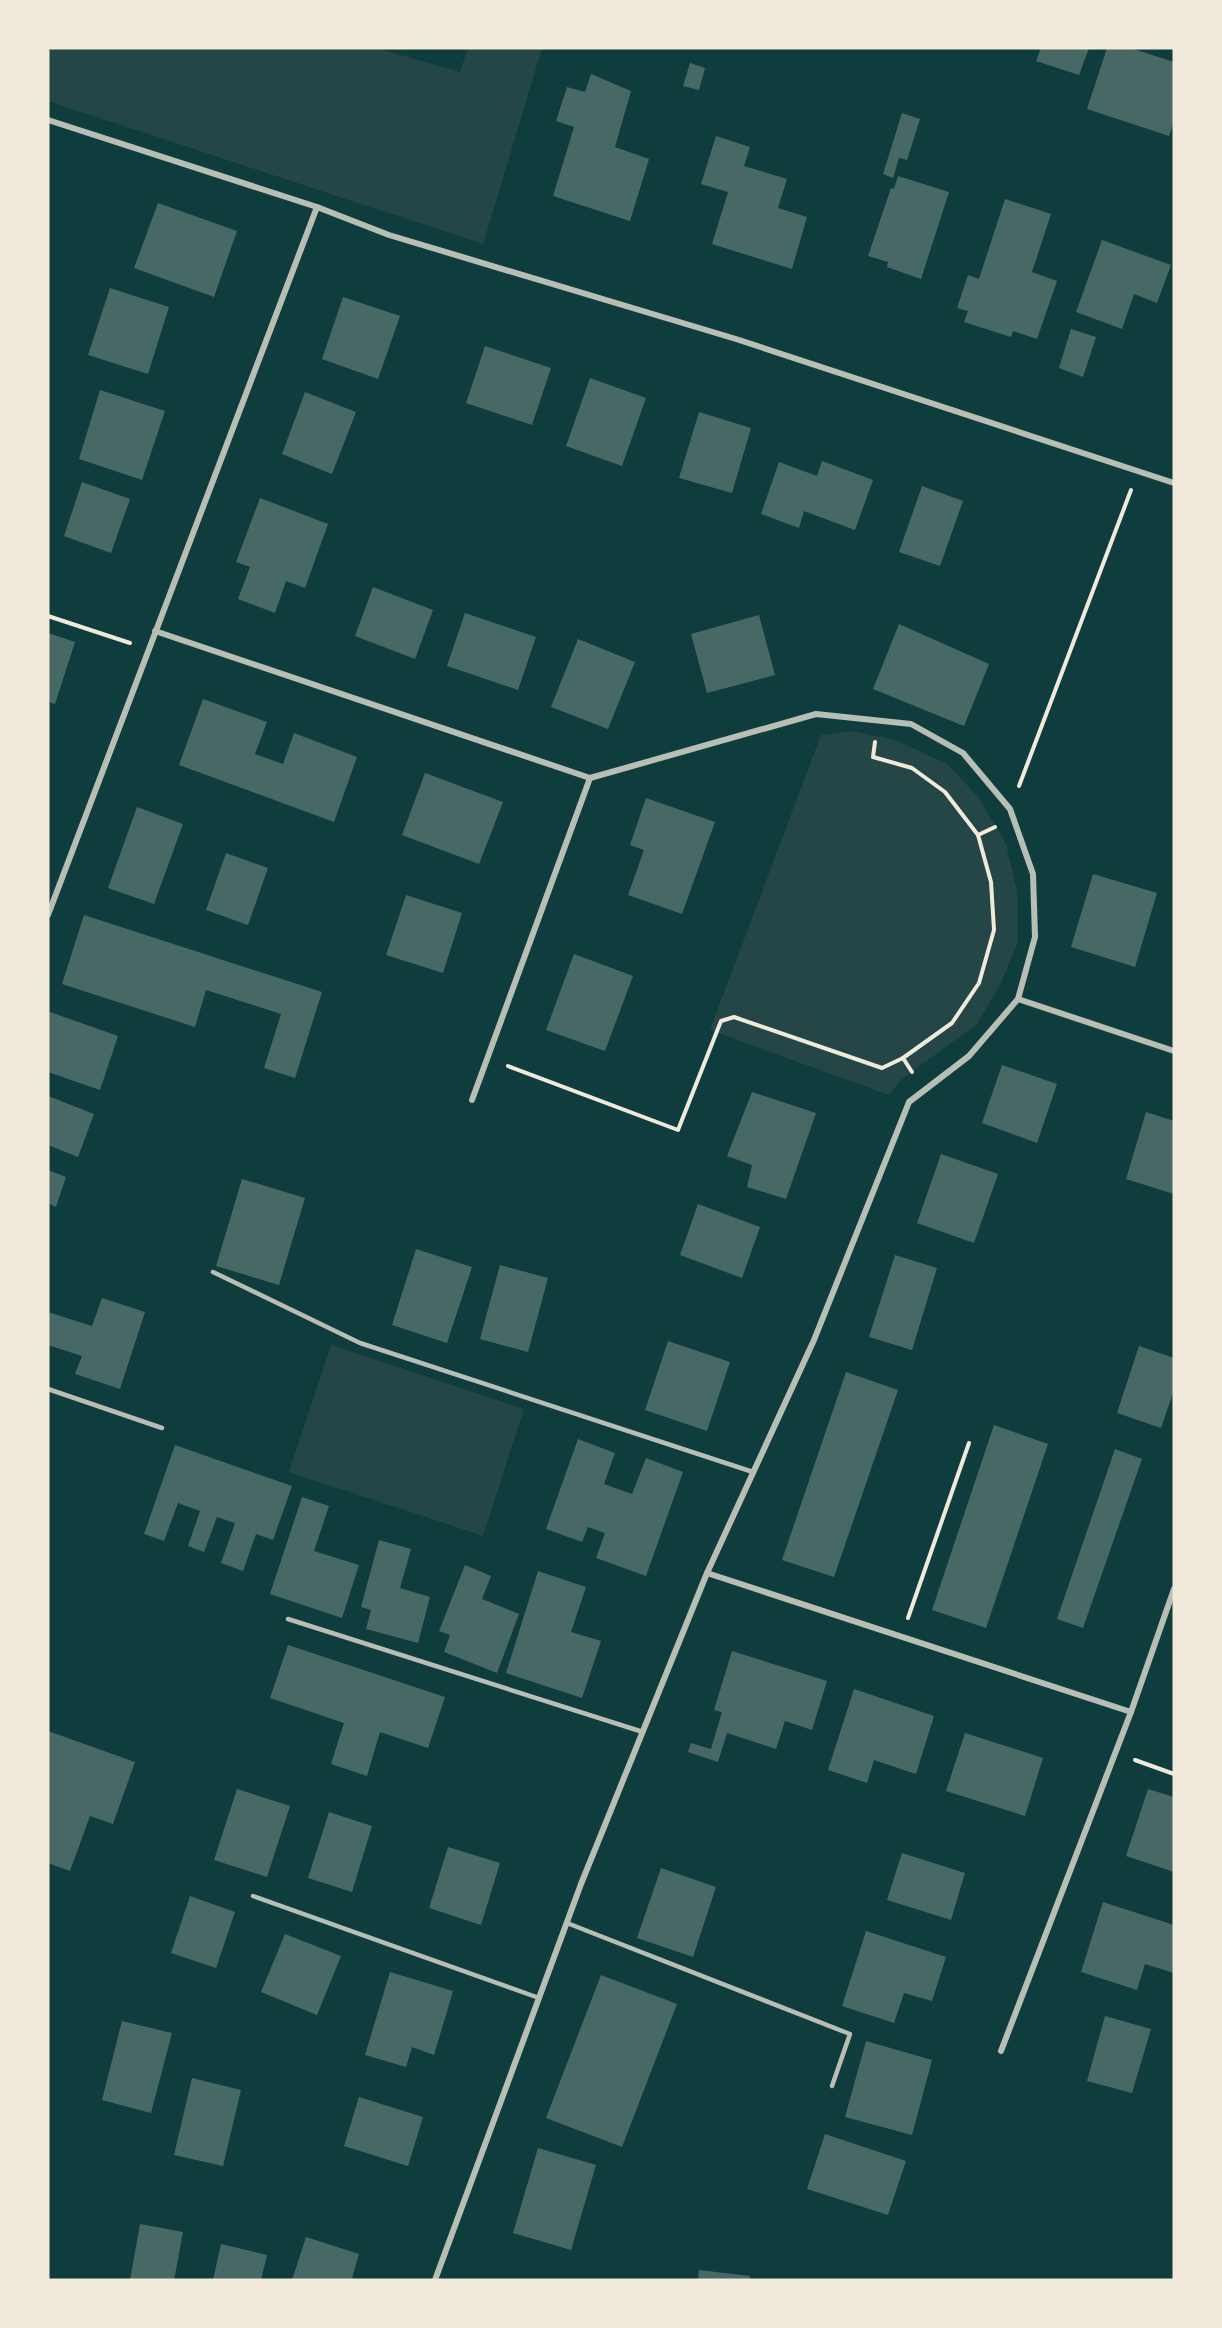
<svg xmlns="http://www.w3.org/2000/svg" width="1222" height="2328" viewBox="0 0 1222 2328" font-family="'Titillium Web',sans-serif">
<rect width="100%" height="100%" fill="#0f3d3e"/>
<!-- green -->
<g fill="#244646">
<polygon points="48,48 376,48 460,72 468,48 542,48 483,244 48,101"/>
<polygon points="853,731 895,740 947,764 979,798 1006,844 1017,891 1018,941 1001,983 977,1024 902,1079 889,1095 710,1030 821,735"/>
<polygon points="331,1345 524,1409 483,1536 289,1472"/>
</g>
<!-- building -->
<g fill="#486865">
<polygon points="1041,48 1089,48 1079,75 1036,61"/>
<polygon points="1107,48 1130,48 1174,62 1174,121 1169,136 1087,109"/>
<polygon points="690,63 705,68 699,90 683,86"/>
<polygon points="591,74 631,91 615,147 649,159 630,221 553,196 574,127 556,121 567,87 585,92"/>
<polygon points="902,113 920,119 907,160 899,158 893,178 883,174"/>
<polygon points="716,136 750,147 744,166 787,179 778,208 807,217 792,269 712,244 728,192 701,184"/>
<polygon points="898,176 949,192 921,279 887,267 888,262 868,256 891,188 894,189"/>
<polygon points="1005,199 1051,214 1032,272 1057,281 1037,339 1013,331 1011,337 964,322 968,311 957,308 968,275 979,279"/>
<polygon points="158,203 237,231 214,297 134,268"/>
<polygon points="1102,240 1171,265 1157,303 1134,294 1122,329 1076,312"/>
<polygon points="110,288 169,307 148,374 88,355"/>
<polygon points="343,297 400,316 378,379 322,359"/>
<polygon points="1071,329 1096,337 1083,377 1059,368"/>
<polygon points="485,346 551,368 532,425 466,403"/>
<polygon points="590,378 646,398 622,466 566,446"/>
<polygon points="100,390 165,411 142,480 79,459"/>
<polygon points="305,392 356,412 332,474 282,454"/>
<polygon points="699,412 751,428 732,493 679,478"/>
<polygon points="822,461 873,480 855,530 804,511 799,528 761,514 779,462 817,476"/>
<polygon points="82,482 130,499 111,553 64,536"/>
<polygon points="922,486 963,501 940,566 899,552"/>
<polygon points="260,498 328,524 305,588 286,581 275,613 238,599 250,567 236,562"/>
<polygon points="373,587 433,610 415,659 355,636"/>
<polygon points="465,613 536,637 518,690 447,666"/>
<polygon points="759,615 775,675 707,693 691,634"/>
<polygon points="899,624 989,664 964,726 873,689"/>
<polygon points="48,633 75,642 55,704 48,702"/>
<polygon points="578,639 635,662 608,729 551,707"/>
<polygon points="203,699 267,722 255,754 283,764 294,733 357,757 334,822 179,765"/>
<polygon points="425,773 503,802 479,864 402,835"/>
<polygon points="646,798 715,822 682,914 628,895 644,850 630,845"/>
<polygon points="137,807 183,824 154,904 108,888"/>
<polygon points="226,853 268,868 248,925 206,910"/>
<polygon points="1093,874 1157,893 1135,967 1071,947"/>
<polygon points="406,895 462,913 443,973 386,955"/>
<polygon points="84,915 322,992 295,1078 264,1068 281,1014 206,990 195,1027 62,984"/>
<polygon points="574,954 633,976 605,1051 546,1030"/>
<polygon points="50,1012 118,1036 100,1090 48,1072 48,1018"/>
<polygon points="1002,1065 1057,1084 1037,1143 982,1123"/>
<polygon points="752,1092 816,1113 786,1199 747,1187 752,1165 727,1156"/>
<polygon points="48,1096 94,1114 78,1157 48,1145"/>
<polygon points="1146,1112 1174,1121 1174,1194 1126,1179"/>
<polygon points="941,1154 998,1174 974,1243 917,1223"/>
<polygon points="48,1170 66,1177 56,1207 48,1203"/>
<polygon points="242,1179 305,1198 279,1285 216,1266"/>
<polygon points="698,1204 760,1227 742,1278 680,1255"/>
<polygon points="416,1249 472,1267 447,1343 392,1325"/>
<polygon points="895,1255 937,1268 912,1350 869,1337"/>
<polygon points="500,1265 548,1278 528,1352 480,1339"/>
<polygon points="102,1298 145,1312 120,1389 75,1374 82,1356 48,1345 48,1312 92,1326"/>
<polygon points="668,1341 730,1362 707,1431 645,1410"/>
<polygon points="1139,1346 1174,1358 1174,1390 1161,1428 1117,1413"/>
<polygon points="846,1372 898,1390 834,1577 782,1560"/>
<polygon points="994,1425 1048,1444 986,1628 932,1610"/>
<polygon points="578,1439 615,1453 604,1484 632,1494 646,1458 683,1472 646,1576 596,1558 605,1533 588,1527 582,1542 546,1529"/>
<polygon points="175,1445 292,1486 273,1540 256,1534 243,1571 221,1563 235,1523 217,1517 204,1552 188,1546 200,1511 178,1503 164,1541 144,1534"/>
<polygon points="1115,1449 1142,1459 1083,1628 1057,1619"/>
<polygon points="302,1497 329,1506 314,1551 359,1565 342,1618 270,1594"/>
<polygon points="379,1540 411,1549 400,1588 430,1597 418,1643 366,1629 371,1610 361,1607"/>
<polygon points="465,1565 491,1576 482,1599 519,1614 497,1673 444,1652 450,1635 439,1631"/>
<polygon points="538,1571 586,1587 571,1632 601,1641 582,1698 506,1673"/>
<polygon points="288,1645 445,1697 428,1748 380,1732 367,1776 331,1764 344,1723 270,1698"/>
<polygon points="732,1651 827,1681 812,1730 785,1721 776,1749 727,1733 718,1762 688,1752 691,1743 711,1749 722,1712 714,1710"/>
<polygon points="854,1689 934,1716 916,1774 874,1760 867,1783 828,1770"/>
<polygon points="48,1731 135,1762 113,1824 90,1816 70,1871 48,1863"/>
<polygon points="965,1733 1043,1758 1025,1816 946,1791"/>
<polygon points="237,1789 290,1806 267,1877 214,1860"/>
<polygon points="1148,1789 1174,1797 1174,1872 1126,1856"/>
<polygon points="329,1812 372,1826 352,1892 308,1878"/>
<polygon points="448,1847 500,1863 481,1925 429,1908"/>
<polygon points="902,1853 965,1873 951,1920 887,1900"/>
<polygon points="661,1868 716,1887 693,1957 637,1938"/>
<polygon points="190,1896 235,1912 216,1968 171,1953"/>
<polygon points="1103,1902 1174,1925 1174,1973 1145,1964 1137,1990 1081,1972"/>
<polygon points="866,1931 946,1957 932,2001 904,1993 894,2023 842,2006"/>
<polygon points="285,1934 341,1956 317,2015 261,1992"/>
<polygon points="390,1972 453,1991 434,2055 412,2047 406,2067 365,2055"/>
<polygon points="601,1975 677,2004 622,2147 546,2118"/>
<polygon points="1105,2016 1151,2029 1132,2093 1087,2081"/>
<polygon points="122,2021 172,2033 151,2113 102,2100"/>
<polygon points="866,2041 932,2060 912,2135 845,2117"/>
<polygon points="192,2078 241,2090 223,2166 174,2155"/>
<polygon points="359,2097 423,2117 408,2166 344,2146"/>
<polygon points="825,2134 906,2161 888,2215 807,2189"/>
<polygon points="538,2148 596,2165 571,2250 513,2233"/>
<polygon points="140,2224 183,2232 174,2280 130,2280"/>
<polygon points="306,2237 359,2254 352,2278 356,2280 292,2280"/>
<polygon points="221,2244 267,2255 261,2280 213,2280"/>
<polygon points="699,2270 750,2276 750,2280 698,2280"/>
</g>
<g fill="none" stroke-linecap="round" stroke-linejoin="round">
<!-- path -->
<g stroke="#f1e9da" stroke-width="4">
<polyline points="48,616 130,643"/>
<polyline points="875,742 873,757 912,768 945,792 978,835 995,827"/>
<polyline points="1019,786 1131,490"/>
<polyline points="903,1058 952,1023 979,983 994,930 991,882 978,835"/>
<polyline points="508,1066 678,1130 721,1021 734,1017 882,1068 903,1058 912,1072"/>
<polyline points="908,1618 969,1443"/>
<polyline points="1135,1760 1174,1774"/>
</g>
<!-- service -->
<g stroke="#b8beb3" stroke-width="4.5">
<polyline points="213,1272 360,1343 753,1472"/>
<polyline points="48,1389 162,1428"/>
<polyline points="288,1619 643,1732"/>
<polyline points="253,1896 539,1998"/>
<polyline points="567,1923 850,2034 832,2086"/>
</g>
<!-- minor -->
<g stroke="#b8beb3" stroke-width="6">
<polyline points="48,120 317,207 389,235 736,339 1174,483"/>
<polyline points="155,631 590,778 816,714 911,724 963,753 1010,809 1033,874 1035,937 1018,999 969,1056 909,1102 814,1340 707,1573 581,1884 435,2280"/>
<polyline points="48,915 317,207"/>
<polyline points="1018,999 1174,1051"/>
<polyline points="472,1100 590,778"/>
<polyline points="707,1573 1131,1712"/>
<polyline points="1001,2051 1131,1712 1174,1589"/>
</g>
</g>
<!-- border -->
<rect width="1222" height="2328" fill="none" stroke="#f1e9da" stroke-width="99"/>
</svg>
